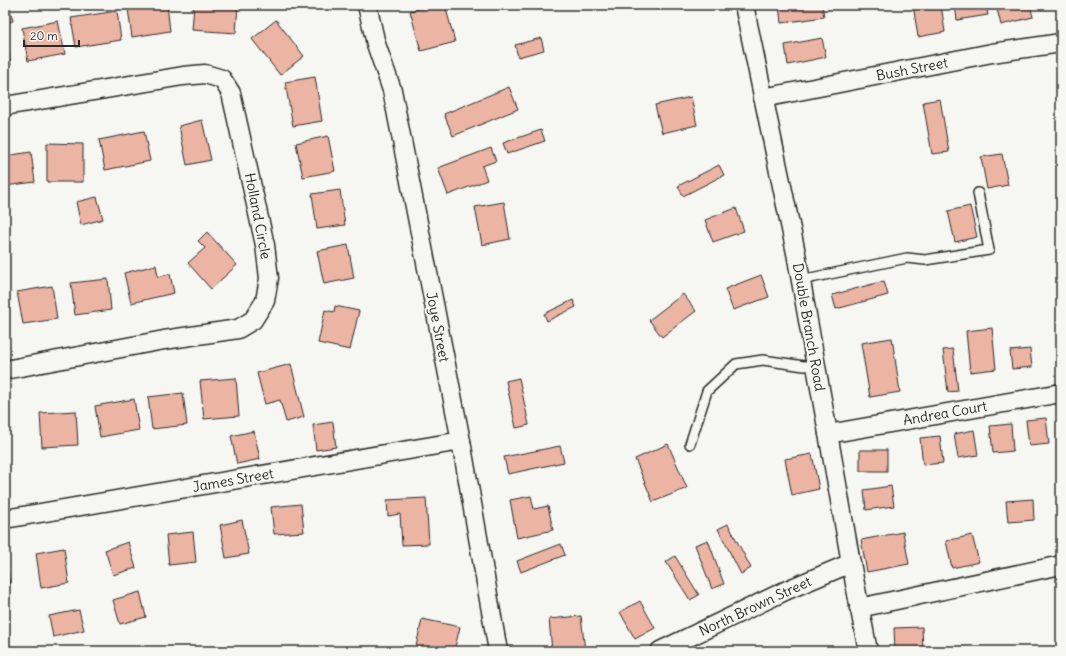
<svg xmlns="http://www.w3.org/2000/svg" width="1066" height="656" viewBox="0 0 1066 656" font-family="Delius,sans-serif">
<rect width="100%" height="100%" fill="#f6f6f2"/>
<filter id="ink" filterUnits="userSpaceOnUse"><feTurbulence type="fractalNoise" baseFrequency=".025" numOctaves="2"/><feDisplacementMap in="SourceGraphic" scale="8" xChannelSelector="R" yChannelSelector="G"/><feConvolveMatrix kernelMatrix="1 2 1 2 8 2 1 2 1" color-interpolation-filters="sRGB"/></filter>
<g filter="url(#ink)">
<!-- building -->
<g fill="#ecb4a3" stroke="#2b2b2b">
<polygon points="5,5 9,5 13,21 5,23"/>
<polygon points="150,5 167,5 170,31 132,37 128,9"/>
<polygon points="194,5 238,5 236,33 192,30"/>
<polygon points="434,5 445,5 455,42 421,51 410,11"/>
<polygon points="611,5 626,5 625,10 611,6"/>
<polygon points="779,5 822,5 824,17 781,23"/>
<polygon points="913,5 941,5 945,32 918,37"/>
<polygon points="955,5 986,5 988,15 957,20"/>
<polygon points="996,5 1030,5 1033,17 1001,25"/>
<polygon points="117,11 121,40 76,47 71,18"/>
<polygon points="276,20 304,56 280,75 252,39"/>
<polygon points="58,21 65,54 28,61 22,28"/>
<polygon points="5,36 11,65 5,66"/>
<polygon points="541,38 544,50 518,57 515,45"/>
<polygon points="822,38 826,57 788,65 785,45"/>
<polygon points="315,77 322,121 293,126 285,82"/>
<polygon points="509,87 518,109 453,136 444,114"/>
<polygon points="691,97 697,125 662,133 655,105"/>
<polygon points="940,99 949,152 932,154 923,102"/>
<polygon points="202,120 211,160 187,165 179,126"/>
<polygon points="541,130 545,141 507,154 503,143"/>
<polygon points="144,131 150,161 105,170 99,140"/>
<polygon points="328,136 335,171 303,177 296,143"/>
<polygon points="47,143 83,144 83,182 47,182"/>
<polygon points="491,148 496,161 482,166 487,180 448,195 438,168"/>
<polygon points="31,152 35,182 5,186 5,156"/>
<polygon points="1002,154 1008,185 987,189 981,157"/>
<polygon points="719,165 724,175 683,196 678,186"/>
<polygon points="340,190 345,225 317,229 312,194"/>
<polygon points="97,197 103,219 81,225 76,202"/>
<polygon points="504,202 510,239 482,245 475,207"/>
<polygon points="970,206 977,237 955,242 948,211"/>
<polygon points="736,208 744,231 713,242 705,220"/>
<polygon points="207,232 237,265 211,289 188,263 205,248 198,241"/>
<polygon points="348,245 354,278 324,284 317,251"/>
<polygon points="156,265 158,277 170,274 174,293 131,303 124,273"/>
<polygon points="761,275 769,297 733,310 725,289"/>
<polygon points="108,279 111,310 75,315 71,283"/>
<polygon points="884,281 888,295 836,309 832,295"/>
<polygon points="52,286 57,319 23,324 17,292"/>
<polygon points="683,294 696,311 662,337 649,320"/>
<polygon points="573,300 576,307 547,321 544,314"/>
<polygon points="335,306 359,311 350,350 318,343 325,310 334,312"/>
<polygon points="992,328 996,369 970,372 966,331"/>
<polygon points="892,338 900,392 870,397 861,343"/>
<polygon points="953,349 958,391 948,392 943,350"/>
<polygon points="1030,349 1032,367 1012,369 1010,351"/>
<polygon points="291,364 304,417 286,422 280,400 265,404 257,373"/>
<polygon points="236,378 239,416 204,419 200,381"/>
<polygon points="519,378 529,425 516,428 506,381"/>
<polygon points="183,393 187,425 152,429 148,397"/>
<polygon points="134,399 139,430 100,437 95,406"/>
<polygon points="76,411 78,445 42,447 40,413"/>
<polygon points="1046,418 1049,444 1029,446 1026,420"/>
<polygon points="333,422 336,447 316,450 313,425"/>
<polygon points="1011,424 1013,451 993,453 990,426"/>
<polygon points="974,430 978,455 958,458 954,434"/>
<polygon points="254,431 260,459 237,464 231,436"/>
<polygon points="940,436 943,463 923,465 920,438"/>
<polygon points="668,444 687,488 653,502 635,459"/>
<polygon points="560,446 564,462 508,474 504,457"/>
<rect x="860" y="450" width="27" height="21"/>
<polygon points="812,454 819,489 792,495 785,459"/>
<polygon points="891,486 894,506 866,510 864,490"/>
<polygon points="531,496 534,509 548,506 553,530 517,538 510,500"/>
<polygon points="426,498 429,544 402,545 400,514 388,516 387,500"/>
<polygon points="1033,499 1034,520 1008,522 1006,501"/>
<polygon points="301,504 304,532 274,534 271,507"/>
<polygon points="242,520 249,554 226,558 220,525"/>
<polygon points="728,524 751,568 741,574 718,529"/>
<polygon points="193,532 196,562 169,565 166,535"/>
<polygon points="903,532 909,564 867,572 861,540"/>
<polygon points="972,535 979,562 952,568 946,541"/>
<polygon points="708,540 724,584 712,589 695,545"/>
<polygon points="128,542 136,568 113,575 105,550"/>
<polygon points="561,544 565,555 521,572 517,561"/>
<polygon points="64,548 69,583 41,588 36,553"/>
<polygon points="5,556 10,584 5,585"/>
<polygon points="675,556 699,595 690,600 666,562"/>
<polygon points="140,592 146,617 120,624 113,600"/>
<polygon points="640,601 655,628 635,639 620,612"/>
<polygon points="79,610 84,630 53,637 49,616"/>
<polygon points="581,616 585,651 552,651 549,619"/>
<polygon points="422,619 460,627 454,651 415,651"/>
<polygon points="922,627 923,651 895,651 894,628"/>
</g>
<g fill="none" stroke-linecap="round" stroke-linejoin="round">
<!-- lane casing -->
<g stroke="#2b2b2b" stroke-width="12">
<g id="lane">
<polyline points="801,280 907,258 925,260 989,250 978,193"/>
<polyline points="690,444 707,391 736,364 763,360 804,366 816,365"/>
</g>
</g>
<!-- street casing -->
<g stroke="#2b2b2b" stroke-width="21">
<g id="street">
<polyline points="367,5 376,44 392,90 461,441 498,651"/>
<polyline points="744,5 796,253 851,563 868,651"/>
<polyline points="763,98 992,53 1061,43"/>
<polyline points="5,106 183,76 205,74 222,79 231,93 265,245 269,278 265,301 253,320 238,329 164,340 5,370"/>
<polyline points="828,434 1061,393"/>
<polyline points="5,519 461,441"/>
<polyline points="859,608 1061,565"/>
<polyline points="660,651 787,590 851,563"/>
</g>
</g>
<!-- lane -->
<use href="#lane" stroke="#f6f6f2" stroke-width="9"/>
<!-- street -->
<use href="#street" stroke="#f6f6f2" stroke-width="18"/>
</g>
</g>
<g text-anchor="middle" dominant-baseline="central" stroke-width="4" stroke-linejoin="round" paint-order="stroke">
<!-- street labels -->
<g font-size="14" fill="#2b2b2b" stroke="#f6f6f2">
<text transform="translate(912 69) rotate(-11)">Bush Street</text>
<text transform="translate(258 216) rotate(79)">Holland Circle</text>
<text transform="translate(438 327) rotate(79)">Joye Street</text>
<text transform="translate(809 327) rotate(80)">Double Branch Road</text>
<text transform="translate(945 413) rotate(-10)">Andrea Court</text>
<text transform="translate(233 480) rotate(-10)">James Street</text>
<text transform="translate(755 606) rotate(-25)">North Brown Street</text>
</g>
</g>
<!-- margin -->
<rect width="1066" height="656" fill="none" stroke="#f6f6f2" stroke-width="20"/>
<rect x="10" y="10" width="1046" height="636" fill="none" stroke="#2b2b2b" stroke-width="1.5" filter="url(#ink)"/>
<!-- scale -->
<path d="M24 40v6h55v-6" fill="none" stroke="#2b2b2b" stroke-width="2"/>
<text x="30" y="40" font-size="12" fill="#2b2b2b" stroke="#f6f6f2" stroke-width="3" paint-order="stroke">20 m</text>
</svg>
